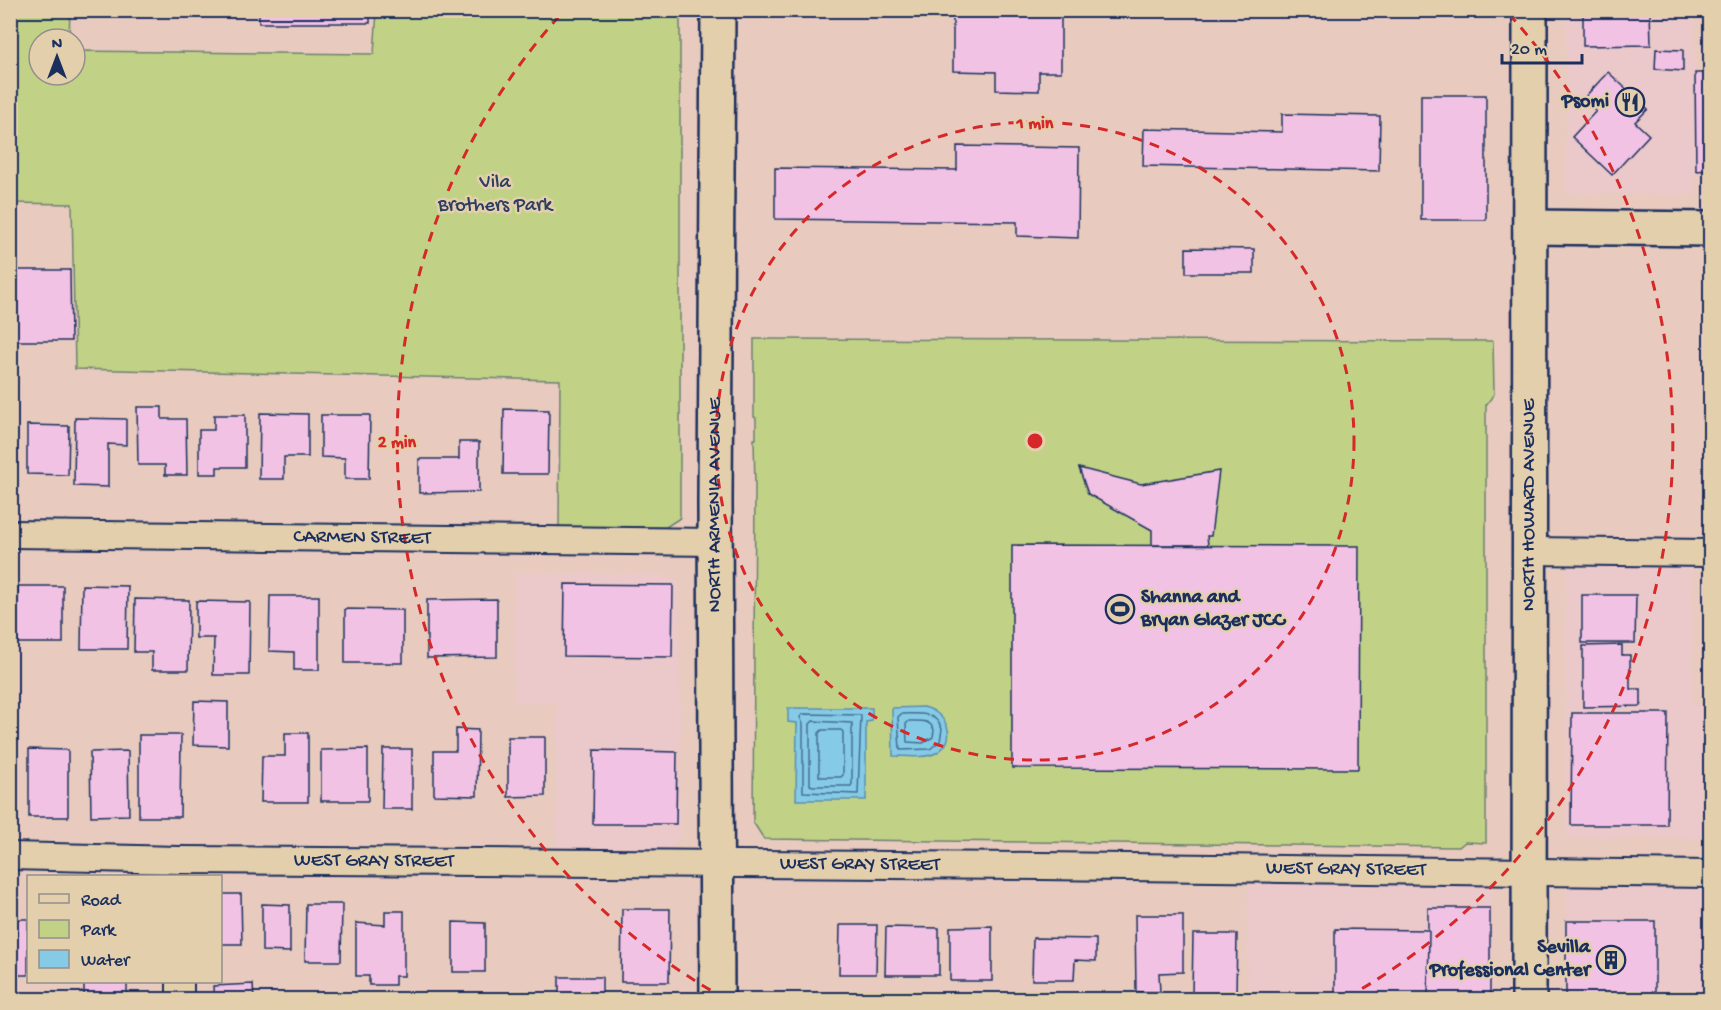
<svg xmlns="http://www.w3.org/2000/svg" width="1721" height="1010" viewBox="0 0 1721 1010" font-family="'Gochi Hand',sans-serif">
<rect width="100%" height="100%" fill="#e8cbbe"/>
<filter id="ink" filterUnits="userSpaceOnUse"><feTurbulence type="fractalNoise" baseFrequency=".0167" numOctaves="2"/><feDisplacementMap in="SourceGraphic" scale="12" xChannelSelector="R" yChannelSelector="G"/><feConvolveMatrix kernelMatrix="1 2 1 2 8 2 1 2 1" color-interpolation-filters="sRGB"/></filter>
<g filter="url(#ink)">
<!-- built -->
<g fill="#ebc8c9">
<polygon points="1566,11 1695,11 1695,195 1566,193"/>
<polygon points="1692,563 1693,704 1710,705 1710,839 1566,837 1566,567"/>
<polygon points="514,573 661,574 679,582 681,833 676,845 663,850 556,851 557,704 513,703"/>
<polygon points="1248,882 1492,886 1493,999 1246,1000"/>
<polygon points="1566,888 1710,888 1710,999 1566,1000"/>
</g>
<!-- green -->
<g fill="#c1d286" stroke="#6e8072" stroke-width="1.5">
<polygon points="11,11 70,11 69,39 39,39 39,75 75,75 75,51 374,54 377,11 680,11 680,518 666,527 559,528 560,380 75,369 72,204 11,203"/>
<polygon points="754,339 1493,341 1494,394 1486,405 1486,843 1465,842 1459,847 764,839 753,822 755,487 754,439 756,439 756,418 754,417"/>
</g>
<!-- water -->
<g fill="#85cbe6" stroke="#5b8db0" stroke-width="1.5">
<path d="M924 707C946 712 960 740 936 753 924 759 906 756 893 756L892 708Z"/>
<polygon points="788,708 872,708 872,721 866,722 866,800 796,800 797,723 788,722"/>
</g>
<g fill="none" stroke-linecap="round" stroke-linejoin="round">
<!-- shore -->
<g stroke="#456d94" stroke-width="1.5">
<polygon points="803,714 861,715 858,794 803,792 803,724 800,717"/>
<path d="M901 714C917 714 935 710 942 729L940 741 930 749 900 750 898 717Z"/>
<polygon points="813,721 852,723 852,784 851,786 813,786 810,785 810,724"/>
<path d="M909 721C919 721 930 719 934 730L933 737 923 743 907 742 906 724Z"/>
<polygon points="822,730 841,730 843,732 843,775 841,777 822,777 819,776 819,733"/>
</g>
</g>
<!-- building -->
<g fill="#f1c2e4" stroke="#1b2f5e" stroke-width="1.5">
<rect x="259" y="10" width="111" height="13"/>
<polygon points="953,10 1061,10 1061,72 1039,72 1039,91 996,90 996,72 953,71"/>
<polygon points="1583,10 1650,10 1651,45 1583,46"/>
<polygon points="1656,49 1683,50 1683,71 1655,69"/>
<polygon points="1608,72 1648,109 1635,122 1649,135 1612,175 1572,137 1596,111 1583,99"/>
<polygon points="1695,73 1710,73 1710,170 1696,171"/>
<rect x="1421" y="95" width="65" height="125"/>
<polygon points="1282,114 1380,116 1379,171 1143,166 1144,129 1282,132"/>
<polygon points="957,146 1079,148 1078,238 1017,236 1017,222 775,219 775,168 957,170"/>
<polygon points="1186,248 1254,249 1254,273 1186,273"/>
<polygon points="14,270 70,270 71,341 15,341"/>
<polygon points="137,407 162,407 162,419 186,419 187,475 165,475 165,465 138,465"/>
<polygon points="504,409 549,410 548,474 503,474"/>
<polygon points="260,413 308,414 308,457 284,457 284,479 259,479"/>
<polygon points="214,415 245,415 245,467 217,467 217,474 199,474 199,430 214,430"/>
<polygon points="321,415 370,415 369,479 345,479 345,458 321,457"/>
<polygon points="75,418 126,419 126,445 108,444 108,487 74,486"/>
<polygon points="27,425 69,426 68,475 27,474"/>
<polygon points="459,442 479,442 479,492 419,493 419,459 459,459"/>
<rect x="1706" y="453" width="4" height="59"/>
<polygon points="1079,468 1141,484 1219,471 1211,536 1207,536 1208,545 1152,545 1152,530 1088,494"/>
<polygon points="1012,545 1359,546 1358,769 1012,768"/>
<polygon points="565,584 673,585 672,657 564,656"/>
<polygon points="82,585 128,586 127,649 81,649"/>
<polygon points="18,586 63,586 63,643 17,643"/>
<polygon points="1582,595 1636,595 1635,643 1582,643"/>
<polygon points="270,596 319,596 319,670 294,670 294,652 269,651"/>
<polygon points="135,599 189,600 188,670 152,670 152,652 134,652"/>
<polygon points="497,599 497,657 427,658 427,600"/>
<polygon points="196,601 250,602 249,675 213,675 214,638 196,638"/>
<polygon points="345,609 403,610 403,663 345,663"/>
<polygon points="1622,645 1622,655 1630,655 1630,689 1641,689 1641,706 1583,707 1583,646"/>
<polygon points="194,701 228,702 228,746 193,745"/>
<polygon points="1572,713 1668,713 1667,825 1571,825"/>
<polygon points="456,729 478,730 477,796 434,795 434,751 456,751"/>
<polygon points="285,733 308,733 308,802 261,802 262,756 285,756"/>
<polygon points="139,735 181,735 180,817 139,817"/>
<polygon points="508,737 545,737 545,796 508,797"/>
<polygon points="29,749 68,750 68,817 29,817"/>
<polygon points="368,749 368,801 321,801 321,750"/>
<polygon points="383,749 412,749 412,809 382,809"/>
<polygon points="594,750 677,752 676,824 593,824"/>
<polygon points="128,751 129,815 91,816 90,752"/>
<polygon points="220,894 241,894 242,944 220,944"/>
<polygon points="262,904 290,905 290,952 262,951"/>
<polygon points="306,904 342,904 341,961 305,961"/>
<rect x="1428" y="908" width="62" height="92"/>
<polygon points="622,909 670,909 669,982 621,982"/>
<polygon points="385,911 404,911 404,976 395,976 395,985 369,985 369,976 356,976 356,923 385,925"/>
<polygon points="1135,915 1183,915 1183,972 1159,973 1160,992 1136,992"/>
<rect x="17" y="919" width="11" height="56"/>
<rect x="1566" y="921" width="89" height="79"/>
<polygon points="453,922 485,923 485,972 453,972"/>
<polygon points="840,925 877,925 876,974 839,974"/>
<polygon points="992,926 992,981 950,981 950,927"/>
<polygon points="886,927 939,928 939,975 885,975"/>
<polygon points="1335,929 1429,930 1428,1000 1335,1000"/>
<polygon points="1193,934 1237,934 1236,995 1192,995"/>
<polygon points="1033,938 1096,939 1096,961 1075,960 1074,980 1032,980"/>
<rect x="559" y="977" width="43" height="23"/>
<rect x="84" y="982" width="43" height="18"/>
<polygon points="253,984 254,1000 214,1000 213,986"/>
</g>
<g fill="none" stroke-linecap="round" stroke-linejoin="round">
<!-- street casing -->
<g stroke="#1b2f5e" stroke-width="30">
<g id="street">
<path id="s1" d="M10 534 715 542"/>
<polyline points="1529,551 1710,553"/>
<path id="s2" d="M10 856 179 860 1040 866 1710 874"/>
<polyline points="180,982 180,1000"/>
</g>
</g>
<!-- secondary casing -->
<g stroke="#1b2f5e" stroke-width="38">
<g id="secondary">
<polyline points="1530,227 1710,229"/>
<path id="s3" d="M717 1000 715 500 718 10"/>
<path id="s4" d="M1529 1000 1530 10"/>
</g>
</g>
<!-- street -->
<use href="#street" stroke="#e4cfad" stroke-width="26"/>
<!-- secondary -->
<use href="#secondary" stroke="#e4cfad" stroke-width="33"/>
</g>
</g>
<!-- distance rings -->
<g fill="none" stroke="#d62828" stroke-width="3" stroke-dasharray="10 8">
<circle cx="1035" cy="441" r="319"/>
<path d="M726 999A638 638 0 0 1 561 14M1509 14A638 638 0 0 1 1344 999"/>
</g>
<!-- icons -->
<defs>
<g id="restaurant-ring" transform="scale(1.5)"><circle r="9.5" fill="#e4cfad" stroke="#1b2f5e" stroke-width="1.5"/><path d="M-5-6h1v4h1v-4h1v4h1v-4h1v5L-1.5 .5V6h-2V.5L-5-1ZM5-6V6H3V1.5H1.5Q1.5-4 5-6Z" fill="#1b2f5e"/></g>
<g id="stadium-ring" transform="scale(1.5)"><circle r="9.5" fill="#e4cfad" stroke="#1b2f5e" stroke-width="1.5"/><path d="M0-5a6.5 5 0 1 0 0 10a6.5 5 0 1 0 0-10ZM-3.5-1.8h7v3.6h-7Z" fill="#1b2f5e"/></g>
<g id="building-ring" transform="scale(1.5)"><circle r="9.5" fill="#e4cfad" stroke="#1b2f5e" stroke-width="1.5"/><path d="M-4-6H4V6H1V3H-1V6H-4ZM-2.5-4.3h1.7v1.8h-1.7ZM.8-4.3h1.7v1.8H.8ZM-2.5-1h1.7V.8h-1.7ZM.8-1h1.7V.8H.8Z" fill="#1b2f5e"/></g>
</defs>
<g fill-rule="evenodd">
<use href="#restaurant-ring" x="1630" y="102"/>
<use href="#stadium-ring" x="1120" y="609"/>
<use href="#building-ring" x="1611" y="960"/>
</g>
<g text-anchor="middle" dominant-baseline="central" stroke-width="5" stroke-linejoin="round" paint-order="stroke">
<!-- poi labels -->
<g font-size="20" font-weight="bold" fill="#1b2f5e" stroke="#e4cfad" text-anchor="end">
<text x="1609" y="102">Psomi</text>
<text x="1141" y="598" text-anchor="start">Shanna and<tspan x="1141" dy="23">Bryan Glazer JCC</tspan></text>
<text x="1590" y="948">Sevilla<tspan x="1590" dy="23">Professional Center</tspan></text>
</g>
<!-- park labels -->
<g font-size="20" fill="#2c3f62" stroke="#e4cfad">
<text x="495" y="183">Vila<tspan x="495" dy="23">Brothers Park</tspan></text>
</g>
<!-- street labels -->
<g font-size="20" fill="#1b2f5e" stroke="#e4cfad">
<text stroke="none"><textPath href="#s3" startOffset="495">NORTH ARMENIA AVENUE</textPath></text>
<text stroke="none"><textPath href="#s4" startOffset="495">NORTH HOWARD AVENUE</textPath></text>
<text stroke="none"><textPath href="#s1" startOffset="352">CARMEN STREET</textPath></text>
<text stroke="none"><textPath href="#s2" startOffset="364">WEST GRAY STREET</textPath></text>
<text stroke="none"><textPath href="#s2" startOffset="850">WEST GRAY STREET</textPath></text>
<text stroke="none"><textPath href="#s2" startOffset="1336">WEST GRAY STREET</textPath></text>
</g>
</g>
<circle cx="1035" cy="441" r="9" fill="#d62828" stroke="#e4cfad" stroke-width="3"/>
<g font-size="18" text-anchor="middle" font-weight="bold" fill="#d62828" stroke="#e4cfad" stroke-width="5" stroke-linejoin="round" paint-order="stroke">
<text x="1035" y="128">1 min</text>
<text x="397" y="447">2 min</text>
</g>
<!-- margin -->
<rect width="1721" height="1010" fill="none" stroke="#e4cfad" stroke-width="36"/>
<rect x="18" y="18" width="1685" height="974" fill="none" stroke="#1b2f5e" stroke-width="2" filter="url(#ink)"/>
<!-- legend -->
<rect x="27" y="875" width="195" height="108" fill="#e4cfad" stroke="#948f8d" stroke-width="1.5"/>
<rect x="39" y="894" width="30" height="9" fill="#e4cfad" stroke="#948f8d" stroke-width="1.5"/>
<text x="81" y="905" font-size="18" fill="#1b2f5e">Road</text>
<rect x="39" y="920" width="30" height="18" fill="#c1d286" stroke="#948f8d" stroke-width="1.5"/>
<text x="81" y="935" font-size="18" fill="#1b2f5e">Park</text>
<rect x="39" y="950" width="30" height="18" fill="#85cbe6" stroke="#948f8d" stroke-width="1.5"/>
<text x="81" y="965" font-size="18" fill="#1b2f5e">Water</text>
<!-- north arrow -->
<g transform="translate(57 57)"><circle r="28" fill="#e4cfad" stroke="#948f8d" stroke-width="1.5"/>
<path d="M0-4.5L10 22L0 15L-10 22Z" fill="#1b2f5e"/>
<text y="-9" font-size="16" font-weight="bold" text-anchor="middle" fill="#1b2f5e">N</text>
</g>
<!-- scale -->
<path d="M1502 54v9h80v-9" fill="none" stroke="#1b2f5e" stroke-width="3"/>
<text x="1511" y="54" font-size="18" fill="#1b2f5e" stroke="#e4cfad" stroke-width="4.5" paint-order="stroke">20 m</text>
</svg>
